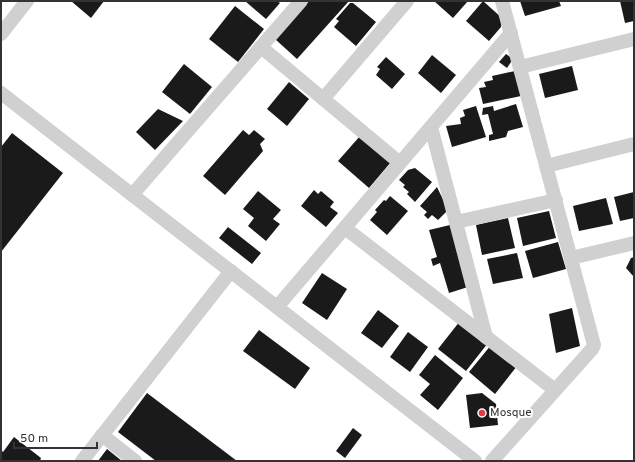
<svg xmlns="http://www.w3.org/2000/svg" width="635" height="462" viewBox="0 0 635 462" font-family="Overpass,sans-serif">
<rect width="100%" height="100%" fill="#fff"/>
<!-- building -->
<g fill="#1a1a1a">
<polygon points="71,1 104,1 91,18"/>
<polygon points="245,1 277,1 280,3 266,19"/>
<polygon points="309,1 349,1 297,59 275,39"/>
<polygon points="434,1 468,1 453,18"/>
<polygon points="483,1 502,18 501,27 489,41 466,21"/>
<polygon points="520,1 559,1 561,6 525,16"/>
<polygon points="620,1 634,1 634,21 625,23"/>
<polygon points="350,3 353,3 376,22 356,46 334,27 339,21 336,19"/>
<polygon points="235,6 264,29 238,62 209,39"/>
<polygon points="506,54 513,59 507,68 499,62"/>
<polygon points="432,55 456,75 441,93 418,73"/>
<polygon points="386,57 405,74 392,89 376,75 380,69 377,67"/>
<polygon points="184,64 212,87 190,114 162,92"/>
<polygon points="572,66 578,90 545,98 539,74"/>
<polygon points="515,71 521,96 483,104 479,88 486,87 484,82 493,80 492,76"/>
<polygon points="289,82 309,99 287,126 267,109"/>
<polygon points="516,104 523,127 508,131 506,137 489,141 489,135 493,134 488,114 482,115 483,108 493,106 494,111"/>
<polygon points="476,106 486,137 452,147 446,126 461,124 460,118 465,116 463,110"/>
<polygon points="158,109 183,121 155,150 136,132"/>
<polygon points="243,130 249,135 254,130 265,139 260,144 263,151 225,195 203,176"/>
<polygon points="12,133 63,173 1,252 1,147"/>
<polygon points="360,136 391,162 369,188 338,161"/>
<polygon points="415,168 432,182 415,202 407,194 409,192 403,187 405,185 399,180 408,170"/>
<polygon points="437,187 448,210 438,220 432,215 428,219 424,215 427,212 420,206"/>
<polygon points="314,190 318,194 321,191 334,202 330,207 338,213 326,227 301,206"/>
<polygon points="258,191 281,210 273,219 280,224 266,241 248,226 254,218 243,209"/>
<polygon points="634,192 634,218 620,221 614,197"/>
<polygon points="390,196 408,211 387,235 370,220 377,212 375,210 384,200 386,201"/>
<polygon points="606,198 613,224 579,231 573,206"/>
<polygon points="549,211 556,238 523,246 517,218"/>
<polygon points="508,218 515,248 482,255 476,225"/>
<polygon points="450,225 468,287 449,293 440,263 433,266 431,259 437,257 429,230"/>
<polygon points="228,227 261,253 252,264 219,238"/>
<polygon points="558,242 566,269 533,278 525,251"/>
<polygon points="517,253 523,278 493,284 487,259"/>
<polygon points="634,257 634,277 626,268 631,258"/>
<polygon points="322,273 347,289 327,320 302,303"/>
<polygon points="572,308 580,346 556,353 549,314"/>
<polygon points="378,310 399,326 382,348 361,333"/>
<polygon points="460,321 488,343 466,371 438,349"/>
<polygon points="259,330 310,368 295,389 243,351"/>
<polygon points="408,332 428,347 410,372 390,357"/>
<polygon points="491,345 517,366 495,394 469,372"/>
<polygon points="435,355 463,378 438,410 420,395 430,384 419,375"/>
<polygon points="147,393 237,461 156,461 118,432"/>
<polygon points="482,393 496,404 498,425 470,428 466,395"/>
<polygon points="353,428 362,435 345,458 336,451"/>
<polygon points="14,437 41,458 40,461 1,461 1,450 3,452"/>
<polygon points="107,449 122,461 98,461"/>
</g>
<g fill="none" stroke-linecap="round" stroke-linejoin="round">
<!-- minor -->
<g stroke="#d0d0d0" stroke-width="14">
<polyline points="1,34 27,1"/>
<polyline points="261,47 400,163"/>
<polyline points="520,67 634,39"/>
<polyline points="1,93 475,461"/>
<polyline points="323,99 407,1"/>
<polyline points="431,127 486,337"/>
<polyline points="546,166 634,144"/>
<polyline points="132,195 301,1"/>
<polyline points="456,222 556,200"/>
<polyline points="345,228 555,390"/>
<polyline points="571,258 634,243"/>
<polyline points="277,307 511,33"/>
<polyline points="102,435 135,461"/>
<polyline points="82,461 231,271"/>
<polyline points="492,461 592,349 594,345 502,1"/>
</g>
</g>
<!-- markers -->
<circle fill="#e63946" stroke="#fff" stroke-width="1.5" cx="482" cy="413" r="4"/>
<g text-anchor="middle" dominant-baseline="central" stroke-width="4" stroke-linejoin="round" paint-order="stroke">
<!-- poi labels -->
<g font-size="12" fill="#333" stroke="#fff" text-anchor="start">
<text x="490" y="413">Mosque</text>
</g>
</g>
<!-- border -->
<rect width="635" height="462" fill="none" stroke="#333333" stroke-width="4"/>
<!-- scale -->
<path d="M14 442v6h83v-6" fill="none" stroke="#333333" stroke-width="2"/>
<text x="20" y="442" font-size="12" fill="#333333" stroke="#ffffff" stroke-width="3" paint-order="stroke">50 m</text>
</svg>
